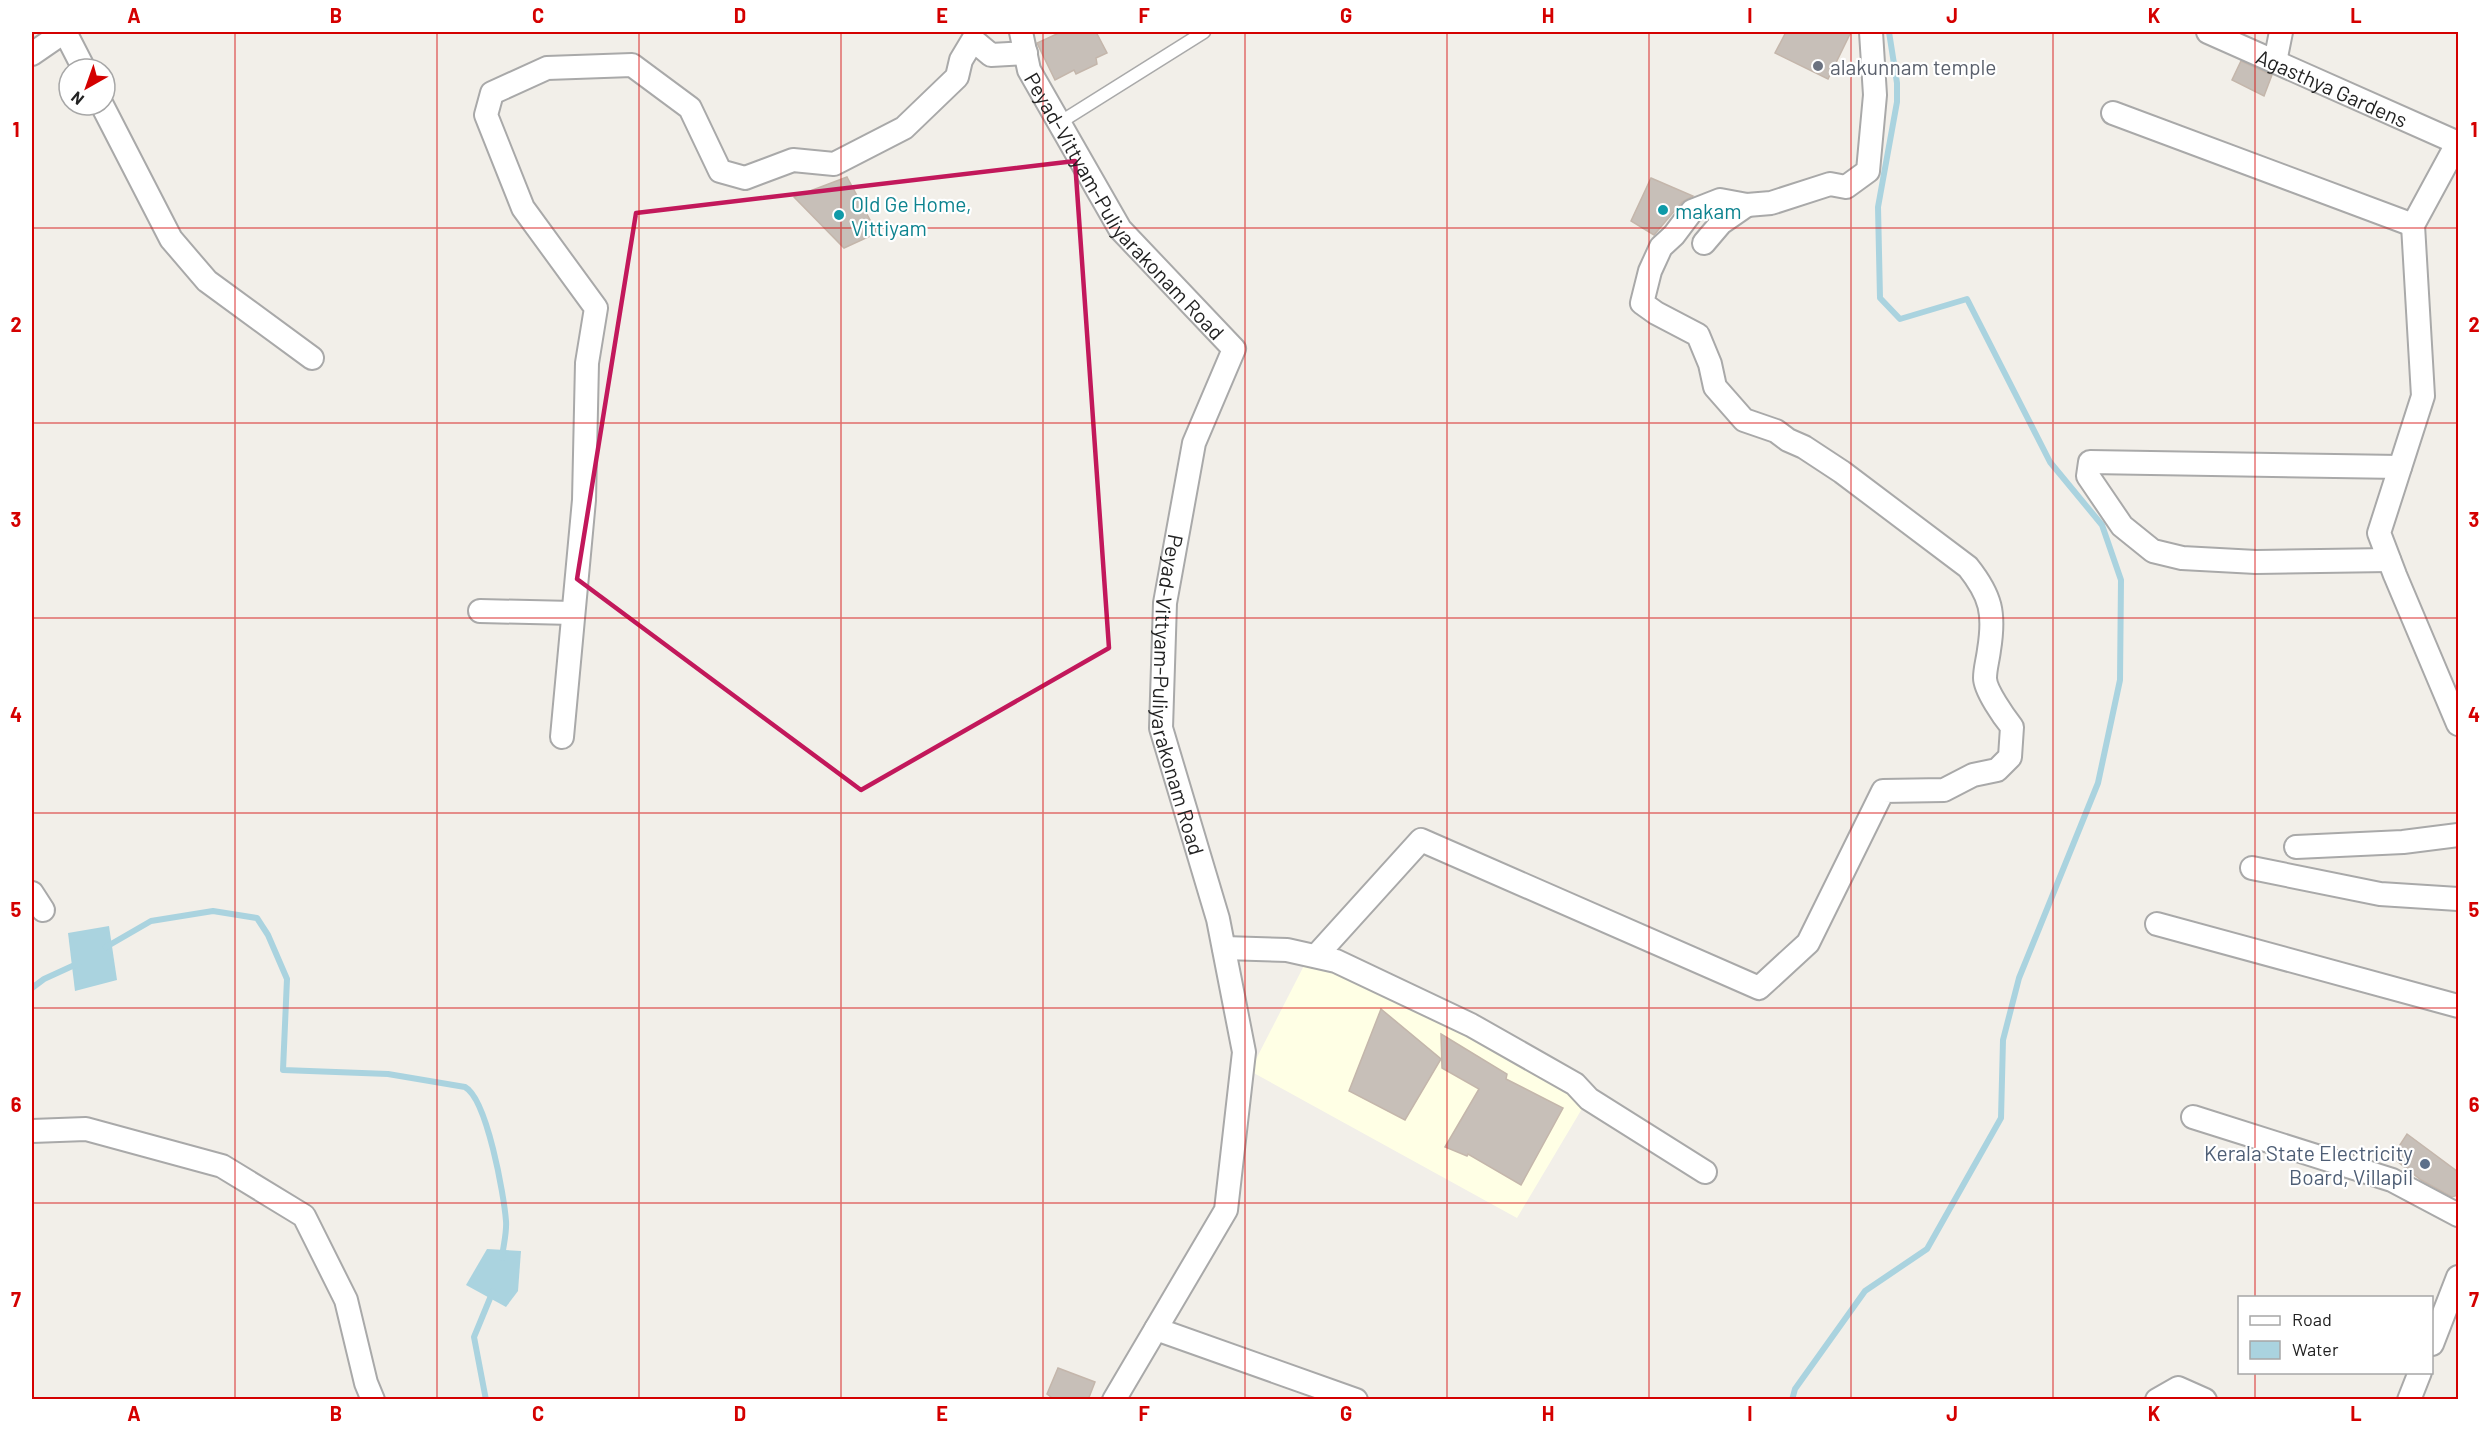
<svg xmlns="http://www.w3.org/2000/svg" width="2490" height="1431" viewBox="0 0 2490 1431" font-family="Barlow,sans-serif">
<rect width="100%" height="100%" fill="#f2efe9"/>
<!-- education -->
<polygon fill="#ffffe5" points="1313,948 1586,1102 1517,1218 1250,1071"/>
<!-- water -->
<g fill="#aad3df">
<polygon points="109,926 117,980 75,991 68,933"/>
<polygon points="487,1249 521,1251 518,1291 506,1307 466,1285"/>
</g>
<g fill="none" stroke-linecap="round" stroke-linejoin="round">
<!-- stream -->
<g stroke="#aad3df" stroke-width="6">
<path d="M106 947 151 921 213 911 257 918 268 935 287 979 283 1070 388 1074 465 1087C487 1099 504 1195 506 1221 507 1233 503 1246 502 1258"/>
<polyline points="32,988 44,979 79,963"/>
<polyline points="486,1400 474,1337 493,1291"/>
<polyline points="1792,1400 1795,1389 1865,1291 1927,1249 2001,1118 2003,1040 2019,978 2098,783 2120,680 2121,580 2102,525 2050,462 1967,299 1900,319 1880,298 1878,207 1897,102 1897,83 1889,32"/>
</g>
</g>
<!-- building -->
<g fill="#c7bfb8" stroke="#c4b6ab" stroke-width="1.5">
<polygon points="1061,32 1096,32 1107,53 1096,58 1097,64 1076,74 1074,70 1055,80 1037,43"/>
<polygon points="1786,32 1851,32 1828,79 1775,53"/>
<polygon points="2241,61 2272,75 2264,96 2232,80"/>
<polygon points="847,177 877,233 844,248 794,197"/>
<polygon points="1651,178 1693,196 1682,202 1654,235 1631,221"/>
<polygon points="1381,1009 1441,1059 1405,1120 1349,1091"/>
<polygon points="1441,1034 1507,1074 1506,1079 1563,1108 1521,1185 1468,1154 1467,1156 1445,1147 1479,1089 1442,1068"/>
<polygon points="2407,1134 2458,1172 2458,1195 2452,1197 2421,1180 2392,1157"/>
<polygon points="1058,1368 1095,1382 1088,1400 1055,1400 1047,1394"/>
</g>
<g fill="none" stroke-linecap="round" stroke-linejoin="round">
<!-- lane casing -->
<g stroke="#a9a9a9" stroke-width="15">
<polyline id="lane" points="1059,123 1204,32"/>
</g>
<!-- street casing -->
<g stroke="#a9a9a9" stroke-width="26">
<g id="street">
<polyline points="65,32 84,69"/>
<path id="s1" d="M1021 32 1029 70 1120 229 1234 349 1194 443 1165 603 1161 728 1218 919 1244 1052 1226 1210 1114 1400"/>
<path id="s2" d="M2208 32 2458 143"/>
<polyline points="32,54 64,32"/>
<polyline points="2275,62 2281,32"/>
<polyline points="102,105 171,239 207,281 312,358"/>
<polyline points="2113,113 2413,225"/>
<polyline points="2458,142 2413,225 2423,396 2379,533 2395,575 2458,724"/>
<polyline points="1704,243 1721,223 1747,205"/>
<polyline points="2389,560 2256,562 2182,558 2153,551 2122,526 2088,476 2090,462 2400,467"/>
<polyline points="480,611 573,613"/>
<polyline points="562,737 584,500 587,363 596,308 523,208 486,115 492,93 547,68 632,65 690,108 720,171 745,178 793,160 834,164 904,128 957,77 961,60 973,40 991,55 1026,53"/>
<polyline points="2296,847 2403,842 2458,835"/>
<polyline points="2252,868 2380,894 2458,899"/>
<polyline points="32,893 43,910"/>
<polyline points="2157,924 2458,1006"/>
<polyline points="1224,948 1287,950 1336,961 1471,1025 1575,1084 1589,1099 1705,1172"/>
<path d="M1316 956 1421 840 1759 988 1808 943 1883 791 1944 790 1973 775 1997 770 2010 757 2012 727C2004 717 1985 690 1985 678 1985 669 1988 659 1989 650 1995 613 1991 596 1968 567L1842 472 1804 447 1788 440 1776 431 1744 420 1715 387 1710 364 1698 335 1656 313 1642 303 1650 271 1661 247 1674 235 1692 211 1720 200 1747 205 1771 203 1830 184 1846 187 1868 171 1875 95 1871 32"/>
<polyline points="2193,1117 2392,1180 2458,1215"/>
<polyline points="32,1131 86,1129 222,1166 304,1216 346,1300 366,1383 373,1400"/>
<polyline points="1156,1329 1356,1400"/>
<polyline points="2432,1344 2458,1277"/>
<polyline points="2157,1400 2178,1388 2205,1400"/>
<polyline points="2409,1400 2420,1372"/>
</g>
</g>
<!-- lane -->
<use href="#lane" stroke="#fff" stroke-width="12"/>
<!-- street -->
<use href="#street" stroke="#fff" stroke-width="22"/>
</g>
<!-- marked area -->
<path fill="none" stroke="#c2185b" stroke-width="4.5" stroke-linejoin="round" d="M1075 161 1109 648 861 790 577 579 636 213Z"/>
<!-- grid -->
<path fill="none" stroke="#d40000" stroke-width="1.5" stroke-opacity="0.55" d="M235 32V1400M437 32V1400M639 32V1400M841 32V1400M1043 32V1400M1245 32V1400M1447 32V1400M1649 32V1400M1851 32V1400M2053 32V1400M2255 32V1298M32 228H2458M32 423H2458M32 618H2458M32 813H2458M32 1008H2458M32 1203H2458M2255 1372V1400"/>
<!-- markers -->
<circle fill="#6b7280" stroke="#fff" stroke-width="2" cx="1818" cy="66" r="6"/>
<g fill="#0f9aa8" stroke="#fff" stroke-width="2">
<circle cx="1663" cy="210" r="6"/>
<circle cx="839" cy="215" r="6"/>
</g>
<circle fill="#5c6f8a" stroke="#fff" stroke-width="2" cx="2425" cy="1164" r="6"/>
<g text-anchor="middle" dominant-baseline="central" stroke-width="4.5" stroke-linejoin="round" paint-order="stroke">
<!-- worship labels -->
<g font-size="21" fill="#5b616d" stroke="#fff" text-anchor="start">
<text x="1830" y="66">alakunnam temple</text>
</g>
<!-- street labels -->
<g font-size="21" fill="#222" stroke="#fff">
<text stroke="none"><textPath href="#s2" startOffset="136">Agasthya Gardens</textPath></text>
<text stroke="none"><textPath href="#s1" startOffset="206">Peyad-Vittyam-Puliyarakonam Road</textPath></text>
<text stroke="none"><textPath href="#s1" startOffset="746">Peyad-Vittyam-Puliyarakonam Road</textPath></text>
</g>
<!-- culture labels -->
<g font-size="21" fill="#0d838f" stroke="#fff" text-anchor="start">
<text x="851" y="203">Old Ge Home,<tspan x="851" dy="24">Vittiyam</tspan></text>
<text x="1675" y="210">makam</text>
</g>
<!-- service labels -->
<g font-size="21" fill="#4e5e75" stroke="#fff" text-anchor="end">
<text x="2413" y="1152">Kerala State Electricity<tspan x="2413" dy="24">Board, Villapil</tspan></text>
</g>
</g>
<!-- border -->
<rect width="2490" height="1431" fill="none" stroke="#ffffff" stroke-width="66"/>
<!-- legend -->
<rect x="2238" y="1296" width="195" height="78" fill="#ffffff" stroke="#a7a7a7" stroke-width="1.5"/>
<rect x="2250" y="1316" width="30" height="9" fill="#ffffff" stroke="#a7a7a7" stroke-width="1.5"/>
<text x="2292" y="1326" font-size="18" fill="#222222">Road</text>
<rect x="2250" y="1341" width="30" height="18" fill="#aad3df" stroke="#a7a7a7" stroke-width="1.5"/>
<text x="2292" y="1356" font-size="18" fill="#222222">Water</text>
<!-- north arrow -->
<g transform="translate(87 87) rotate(220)"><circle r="28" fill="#ffffff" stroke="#a7a7a7" stroke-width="1.5"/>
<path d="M0-4.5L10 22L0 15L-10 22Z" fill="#d40000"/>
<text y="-9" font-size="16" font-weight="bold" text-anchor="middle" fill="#222222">N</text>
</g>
<rect x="33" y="33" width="2424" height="1365" fill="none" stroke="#d40000" stroke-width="2"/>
<g font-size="20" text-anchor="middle" font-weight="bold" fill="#d40000">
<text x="134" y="23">A</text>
<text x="336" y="23">B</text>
<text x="538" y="23">C</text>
<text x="740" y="23">D</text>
<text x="942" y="23">E</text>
<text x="1144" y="23">F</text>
<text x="1346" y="23">G</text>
<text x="1548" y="23">H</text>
<text x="1750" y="23">I</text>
<text x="1952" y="23">J</text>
<text x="2154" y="23">K</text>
<text x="2356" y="23">L</text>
<text x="16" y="137">1</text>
<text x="2474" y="137">1</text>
<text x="16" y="332">2</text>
<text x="2474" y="332">2</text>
<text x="16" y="527">3</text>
<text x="2474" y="527">3</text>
<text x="16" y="722">4</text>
<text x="2474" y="722">4</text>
<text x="16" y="917">5</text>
<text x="2474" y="917">5</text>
<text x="16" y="1112">6</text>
<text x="2474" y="1112">6</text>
<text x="16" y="1307">7</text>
<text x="2474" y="1307">7</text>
<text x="134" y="1421">A</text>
<text x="336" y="1421">B</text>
<text x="538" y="1421">C</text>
<text x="740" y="1421">D</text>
<text x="942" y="1421">E</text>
<text x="1144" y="1421">F</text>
<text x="1346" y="1421">G</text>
<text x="1548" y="1421">H</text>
<text x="1750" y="1421">I</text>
<text x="1952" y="1421">J</text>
<text x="2154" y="1421">K</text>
<text x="2356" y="1421">L</text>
</g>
</svg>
